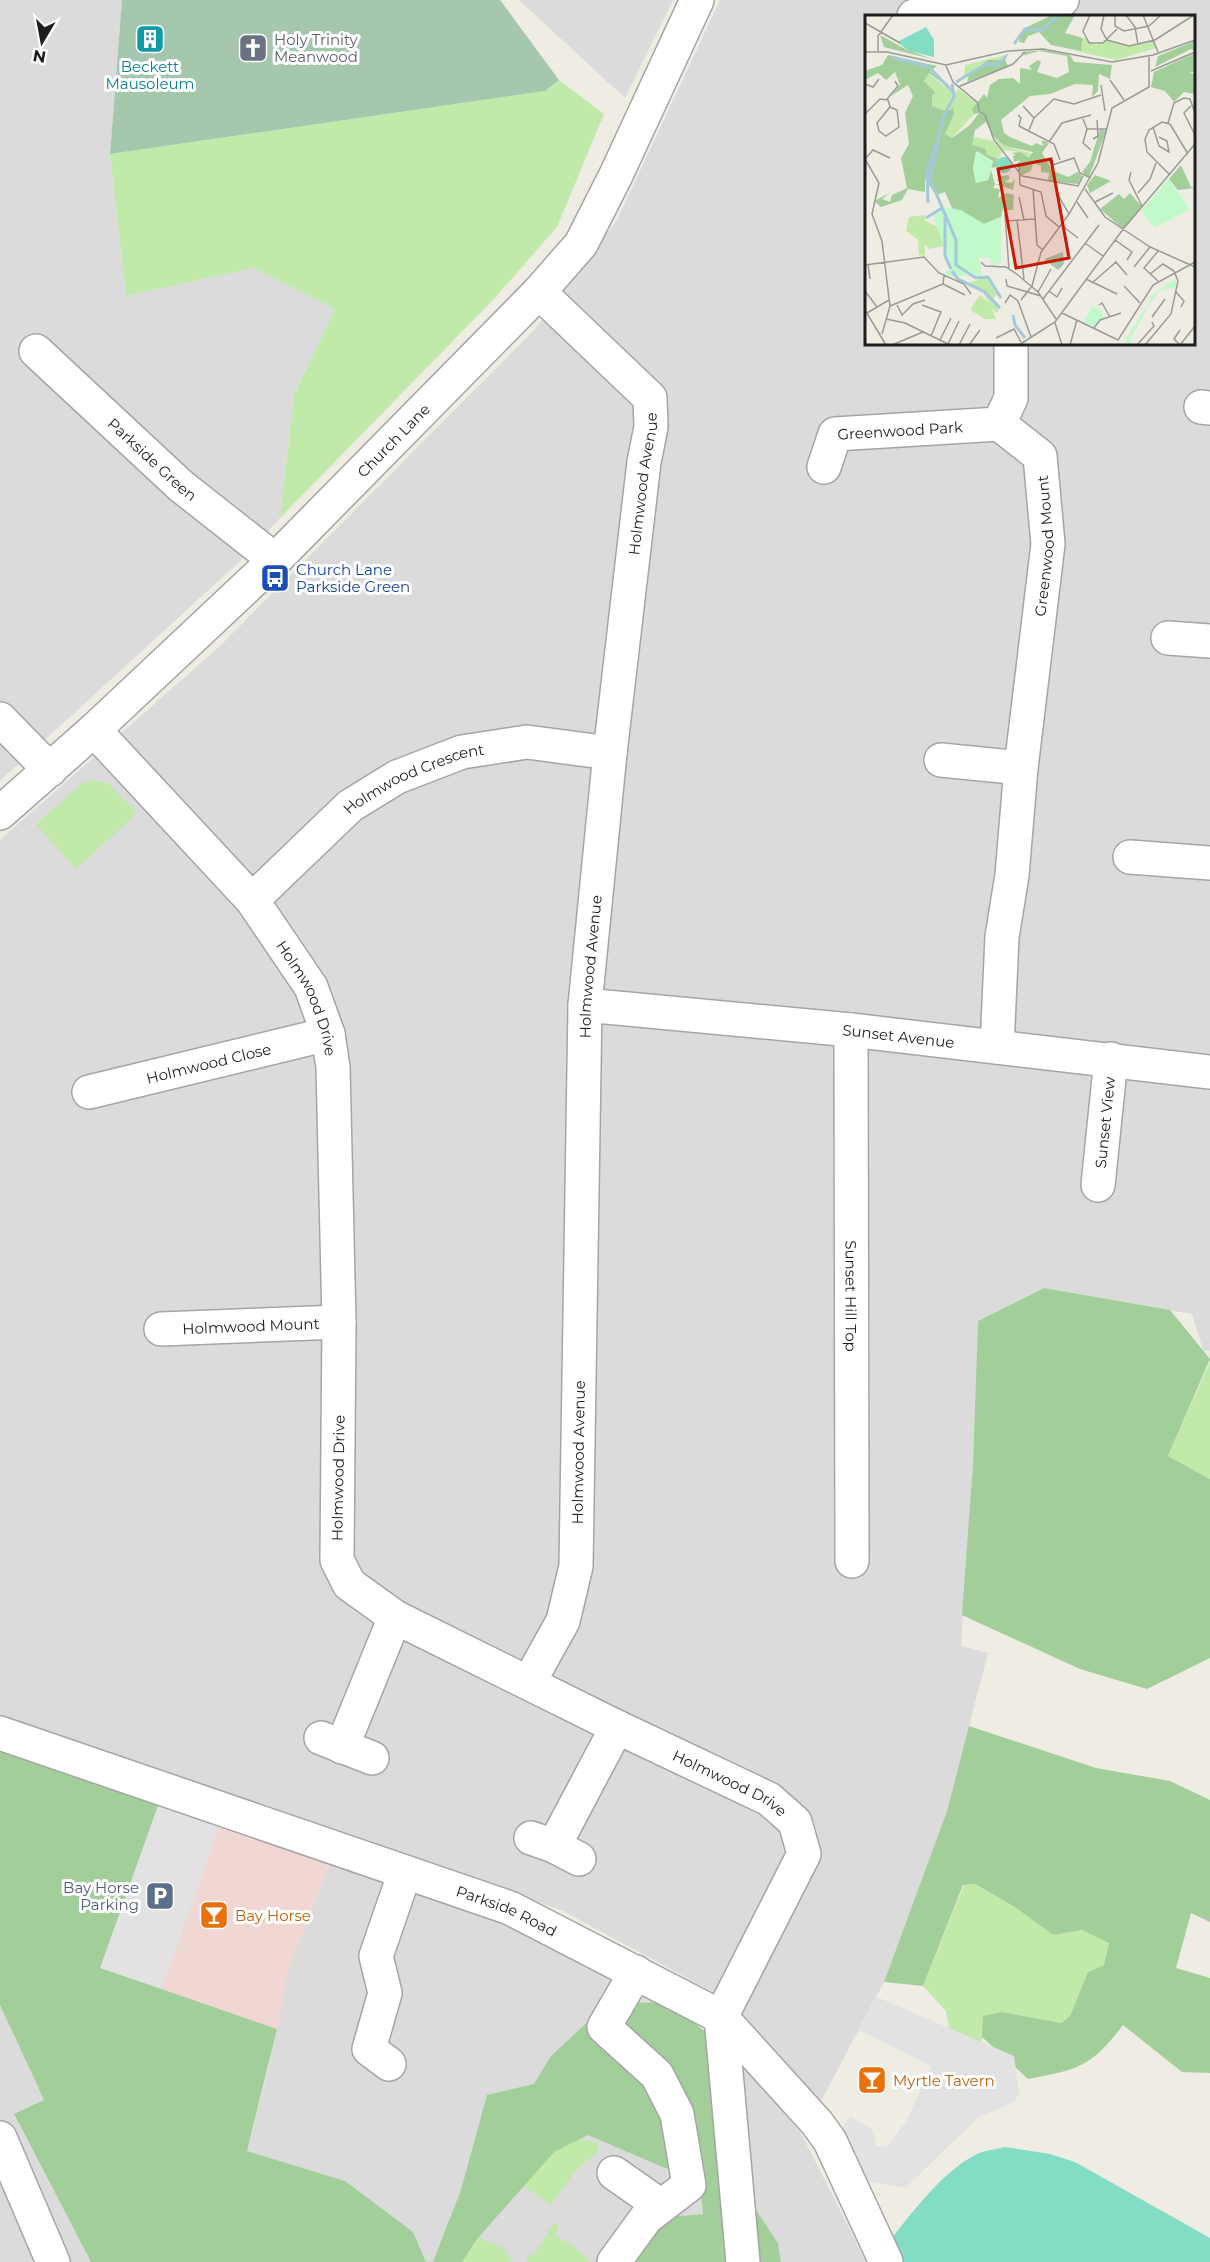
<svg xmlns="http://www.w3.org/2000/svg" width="1210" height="2262" viewBox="0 0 1210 2262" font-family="Montserrat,sans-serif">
<rect width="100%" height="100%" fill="#efece4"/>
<!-- residential -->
<g fill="#dcdbdb" fill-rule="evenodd">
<polygon points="0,0 122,0 110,154 126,296 253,268 335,309 294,395 280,518 238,563 0,781"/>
<polygon points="519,0 673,0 625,98"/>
<path d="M720 0H1210V1351L1203 1350 1192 1314 1044 1288 978 1321 973 1464 961 1646 988 1653 947 1811 884 1982 819 2105 713 1992 561 1910 0 1717V840L219 647 534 330 617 220ZM866 16H1194V344H866Z"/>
<polygon points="330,1862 510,1924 646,1994 746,2067 802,2135 866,2262 781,2262 778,2243 755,2210 668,2217 629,2262 426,2262 413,2232 247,2151 268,2070 287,1973"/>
<polygon points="0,2005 44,2100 14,2115 91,2262 0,2262"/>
</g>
<!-- commercial -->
<polygon fill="#f0d7d3" points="159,1803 330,1862 287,1973 277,2029 100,1968"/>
<!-- grass -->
<g fill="#c1e9aa">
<polygon points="559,80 604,114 557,227 493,300 280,518 294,395 335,309 253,268 126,296 110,154 545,91"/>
<polygon points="90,780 108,783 137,813 76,869 36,824 81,784"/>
<polygon points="1210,1362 1210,1479 1168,1456"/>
<polygon points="975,1884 1015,1907 1053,1935 1082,1930 1109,1942 1104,1965 1088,1972 1070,2016 1061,2023 1002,2012 984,2016 982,2043 949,2029 946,2011 923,1986 964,1885"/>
<polygon points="542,2130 598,2143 599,2150 574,2173 551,2205 498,2169"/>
<polygon points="552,2225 560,2225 555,2235 567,2243 568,2242 591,2262 527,2262 527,2256 537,2251"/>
<polygon points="478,2237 504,2248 512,2262 462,2262"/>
</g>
<!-- forest -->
<g fill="#a2ce99">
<polygon points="1044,1288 1170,1310 1210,1359 1168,1456 1210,1479 1210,1658 1147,1689 1080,1669 962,1615 973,1464 978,1321"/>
<path d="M969 1726 1096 1768 1170 1781 1210 1800V1922L1191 1913 1176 1968 1210 1978V2073L1182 2072 1123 2025C1090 2068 1079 2069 1028 2079L982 2037 983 2016 1002 2012 1061 2023 1070 2016 1088 1972 1104 1965 1109 1943 1082 1930 1053 1935 1015 1907 975 1884 963 1885 923 1986 884 1982 947 1811Z"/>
<polygon points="0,1751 159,1803 101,1968 277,2029 247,2151 345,2181 413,2232 426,2262 91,2262 14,2114 44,2100 0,2005"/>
<polygon points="665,2002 712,2036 727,2212 756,2210 778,2243 781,2262 629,2262 668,2217 703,2214 699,2174 665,2168 588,2135 554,2152 477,2239 462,2262 433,2262 461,2190 487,2095 534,2084 551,2056 607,2004"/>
</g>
<!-- cemetery -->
<polygon fill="#a5c7ae" points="122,0 500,0 559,80 545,91 110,154"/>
<!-- pitch -->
<path fill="#82ddc4" d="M1005 2147 1050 2154 1075 2162 1210 2238V2262H897L888 2243C911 2214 946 2166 982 2152 989 2150 998 2149 1005 2147Z"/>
<!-- parking -->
<g fill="#e2e2e2">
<polygon points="159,1803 220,1825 162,1989 100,1968"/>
<polygon points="877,1997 1014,2056 1019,2093 1015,2102 980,2116 905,2188 860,2180 839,2133 850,2116 872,2130 876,2145 886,2148 906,2122 931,2066 859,2030"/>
</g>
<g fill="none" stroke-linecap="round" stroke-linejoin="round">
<!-- minor casing -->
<g stroke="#a5a5a5" stroke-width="36">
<g id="minor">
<polyline points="914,16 1062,0"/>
<path id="s1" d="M36 351 181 486 275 560"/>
<polyline points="1201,407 1210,408"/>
<path id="s2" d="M824 467 835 434 999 424"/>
<polyline points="1168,638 1210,641"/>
<polyline points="0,719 50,770"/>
<path id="s3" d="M94 730 252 900 311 987 328 1034 333 1067 339 1322 337 1560 349 1584 395 1617 617 1727 769 1799 795 1822 804 1854 721 2017 743 2262"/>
<polyline points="941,760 1021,768"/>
<path id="s4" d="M0 813 94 730 275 560 539 292 581 244 616 175 697 0"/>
<polyline points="1130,857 1210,863"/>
<path id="s5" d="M252 900 350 806 397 777 462 752 527 742 610 753"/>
<path id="s6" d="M585 1005 851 1030 1210 1072"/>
<path id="s7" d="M851 1030 852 1561"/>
<path id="s8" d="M997 1047 1002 937 1012 875 1021 768 1048 544 1040 456 999 424 1011 398V344"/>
<path id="s9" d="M89 1092 328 1034"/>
<path id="s10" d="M1098 1185 1111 1059"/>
<path id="s11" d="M161 1329 339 1322"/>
<path id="s12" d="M529 1682 563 1621 576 1566 585 1005 610 753 644 462 651 427 650 398 539 292"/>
<path id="s13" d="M0 1733 510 1908 721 2017 817 2123 830 2141 886 2262"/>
<polyline points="321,1738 372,1758"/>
<polyline points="342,1747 395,1617"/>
<polyline points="531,1838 554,1846 579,1859"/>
<polyline points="554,1846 617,1727"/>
<polyline points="389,2064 369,2049 385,1993 376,1956 405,1872"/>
<polyline points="0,2138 53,2262"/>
<polyline points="614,2173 661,2206"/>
<polyline points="614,2262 646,2218 689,2185 677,2114 657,2075 604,2027 636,1972"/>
</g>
</g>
<!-- minor -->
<use href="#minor" stroke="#fff" stroke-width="33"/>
</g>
<!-- icons -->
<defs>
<g id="building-square" transform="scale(1.5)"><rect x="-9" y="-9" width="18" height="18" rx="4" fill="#0f9aa8" stroke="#fff"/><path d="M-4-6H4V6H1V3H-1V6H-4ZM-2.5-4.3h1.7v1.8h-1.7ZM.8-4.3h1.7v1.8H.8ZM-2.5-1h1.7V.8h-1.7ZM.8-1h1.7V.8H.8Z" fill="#fff"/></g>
<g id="church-square" transform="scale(1.5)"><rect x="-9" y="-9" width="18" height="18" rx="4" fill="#6b7280" stroke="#fff"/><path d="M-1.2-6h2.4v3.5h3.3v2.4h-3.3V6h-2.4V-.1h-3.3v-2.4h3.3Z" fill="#fff"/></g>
<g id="bus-square" transform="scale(1.5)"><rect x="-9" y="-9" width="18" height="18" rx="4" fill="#1a4fb4" stroke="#fff"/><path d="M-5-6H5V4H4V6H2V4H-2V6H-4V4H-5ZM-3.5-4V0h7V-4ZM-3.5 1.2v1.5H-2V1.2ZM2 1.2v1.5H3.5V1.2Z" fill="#fff"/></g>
<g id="parking-square" transform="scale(1.5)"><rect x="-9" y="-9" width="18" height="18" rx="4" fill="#5c6f8a" stroke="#fff"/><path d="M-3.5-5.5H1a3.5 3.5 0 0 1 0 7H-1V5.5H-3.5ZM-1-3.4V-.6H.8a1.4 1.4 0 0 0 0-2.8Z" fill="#fff"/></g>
<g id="bar-square" transform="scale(1.5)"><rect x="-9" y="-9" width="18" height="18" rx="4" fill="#e8710a" stroke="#fff"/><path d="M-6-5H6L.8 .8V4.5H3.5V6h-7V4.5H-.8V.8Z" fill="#fff"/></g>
</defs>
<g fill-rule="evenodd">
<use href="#building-square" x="150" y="39"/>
<use href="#church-square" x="253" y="48"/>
<use href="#bus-square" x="275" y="578"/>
<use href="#parking-square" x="160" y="1896"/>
<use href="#bar-square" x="214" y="1915"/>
<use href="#bar-square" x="872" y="2080"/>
</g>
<g text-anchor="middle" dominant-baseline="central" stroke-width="6" stroke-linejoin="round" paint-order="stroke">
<!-- worship labels -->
<g font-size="15" fill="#5b616d" stroke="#fff" text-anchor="start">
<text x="274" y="39">Holy Trinity<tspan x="274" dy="17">Meanwood</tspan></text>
</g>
<!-- culture labels -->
<g font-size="15" fill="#0d838f" stroke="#fff">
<text x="150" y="66">Beckett<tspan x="150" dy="17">Mausoleum</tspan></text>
</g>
<!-- street labels -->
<g font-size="15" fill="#1e1e1e" stroke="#fff">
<text stroke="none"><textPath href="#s2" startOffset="100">Greenwood Park</textPath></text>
<text stroke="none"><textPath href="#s4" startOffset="542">Church Lane</textPath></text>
<text stroke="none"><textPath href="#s1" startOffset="159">Parkside Green</textPath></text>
<text stroke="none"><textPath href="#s12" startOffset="1212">Holmwood Avenue</textPath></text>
<text stroke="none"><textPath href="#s8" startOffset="504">Greenwood Mount</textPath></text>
<text stroke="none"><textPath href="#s5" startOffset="206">Holmwood Crescent</textPath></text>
<text stroke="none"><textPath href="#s12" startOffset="726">Holmwood Avenue</textPath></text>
<text stroke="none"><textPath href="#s3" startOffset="346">Holmwood Drive</textPath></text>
<text stroke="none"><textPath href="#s6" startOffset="315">Sunset Avenue</textPath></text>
<text stroke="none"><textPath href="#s9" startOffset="123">Holmwood Close</textPath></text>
<text stroke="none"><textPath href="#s10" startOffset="63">Sunset View</textPath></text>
<text stroke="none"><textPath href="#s7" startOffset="266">Sunset Hill Top</textPath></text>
<text stroke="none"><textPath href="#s11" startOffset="90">Holmwood Mount</textPath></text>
<text stroke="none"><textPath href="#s12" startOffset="240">Holmwood Avenue</textPath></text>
<text transform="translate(338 1478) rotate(-89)">Holmwood Drive</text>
<text stroke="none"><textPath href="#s3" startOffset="1371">Holmwood Drive</textPath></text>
<text stroke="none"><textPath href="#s13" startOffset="537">Parkside Road</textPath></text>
</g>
<!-- transit labels -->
<g font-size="15" fill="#164399" stroke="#fff" text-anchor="start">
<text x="296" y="569">Church Lane<tspan x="296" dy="17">Parkside Green</tspan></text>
</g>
<!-- service labels -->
<g font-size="15" fill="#4e5e75" stroke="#fff" text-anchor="end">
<text x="139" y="1887">Bay Horse<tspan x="139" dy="17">Parking</tspan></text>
</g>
<!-- food labels -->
<g font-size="15" fill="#c56008" stroke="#fff" text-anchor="start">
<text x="235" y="1915">Bay Horse</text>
<text x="893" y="2080">Myrtle Tavern</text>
</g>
</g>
<!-- overview -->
<g transform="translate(865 15)">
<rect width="330" height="330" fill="#efece4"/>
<path d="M219 22 231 30 242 25 264 31 290 25 291 33 251 45 198 33 216 36ZM141 40 133 46 123 45 99 63 100 50ZM63 58 88 78 81 96 67 91V80L71 78 59 66ZM93 74 112 88 109 99 87 123 79 119 88 95 83 91ZM128 121 140 131 168 139 164 143 156 137 137 135ZM108 122 129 126 137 137 133 144 121 139V134L106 130ZM60 200V206L73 212 79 227V231L64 234 60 229V241L54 240 53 225 41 216 44 202ZM121 262 132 279 128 284 104 268ZM117 276 134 293 132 298 126 292 131 304H120L105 295 115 280 124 288Z" fill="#c1e9aa"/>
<path d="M187 0H210L200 18 218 23 216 36 186 30 174 17 163 21 159 28 154 27 158 14ZM15 20 42 35 67 44 19 32ZM330 26V36L326 34 290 52 293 41ZM179 35 205 40 209 47 247 50 245 64 234 59 233 76 227 82 228 70 210 69 185 79 165 81 136 105 139 118 145 122 167 131 171 128 178 131 177 125 184 128 177 138 188 156 203 162 213 157 217 161 213 169 183 166 184 158 176 157V151L168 148 166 156 157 160 152 149 156 145 149 147 148 141 151 140 147 138 156 137 164 143 168 137 140 131 128 121 121 107 110 115 107 130 121 134V139L133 144 131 152 126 153 128 146 111 137 108 153 111 168 123 165 126 155 130 169H137L132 165 134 162 143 160 145 163 140 167 147 168 150 164 148 175 130 169 128 173 135 174 133 183 141 178 149 180 148 195H142L139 188 136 202 119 209 87 193 80 177 71 180 60 164V177L43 174 37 185 16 192 9 186 25 178 17 184 25 187 27 180 42 173 36 143 44 129 40 98 48 81 43 70 26 81 35 70 30 57 21 65 13 58 0 65V56L17 50 23 40 72 51 65 56 84 73 64 58 59 66 71 78 67 80V91L81 96 88 93 89 99 80 119 87 123 105 110 114 98 109 99 107 94 119 79 122 83 125 70 134 64 148 63 155 69V53L167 55 164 51 173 45 176 47 172 57 192 63 204 57 202 41 174 36 160 40 156 37ZM144 37 140 45 143 51 102 67 104 60 123 45H136ZM330 38V56L324 58 330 59V79L319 77 309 87 300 76 286 72 289 57ZM235 114 241 116 224 162 217 157 225 147ZM316 150 326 172 330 173 313 175 304 164ZM230 160 246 166 225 178 222 170ZM265 178 277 192 258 214 235 194 254 179 259 184Z" fill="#a2ce99"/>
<path d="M198 237 199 249 193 255 179 244Z" fill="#a5c7ae"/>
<path d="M112 136 128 146 123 165 111 168 108 153ZM304 164 325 194 290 213 276 196ZM77 192 96 195 119 209 136 202V247L126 251 125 242 114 243 117 261 113 263 108 259 88 262 78 258 87 254 68 200ZM311 263V272L294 276 283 291 265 325 269 330 259 327 286 284 283 280 287 281 289 278ZM227 291 236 295 239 304 228 311 219 307Z" fill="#c1f9cb"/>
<path d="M61 12 69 25V42L44 36 32 27ZM131 150a8 8 0 1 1 16 0a8 8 0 1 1-16 0Z" fill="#82ddc4"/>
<path fill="none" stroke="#a4c9dc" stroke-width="3" d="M149 29 160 14 177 15 193 0M27 42 64 52 89 78M91 67 121 49H134L141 41M87 69 89 81 78 103 65 164 91 225V250L111 263 123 262 136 283M63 188 62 155 72 128M80 202V241L86 254M61 203 77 193M87 256 93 264 120 277 135 293M148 300 150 310 160 323"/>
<path fill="none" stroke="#9b9a95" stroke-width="1.5" d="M225 0 218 16 224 28H238L252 14M239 0 236 14 242 25 264 31 290 25 329 0M250 0V11L259 16 284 11 296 0M261 0 270 12 273 30M278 0 293 37M0 8 35 28M13 36V21L28 0M0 37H22L81 50 143 36 178 34 247 47 288 40 330 25M81 51 88 67 113 88 114 96M286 56 330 37M245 65 259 85M0 69 8 72 14 64M236 70 240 96M93 72 148 49 160 37M22 84 33 71 30 66M189 84 209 89 236 80M158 91 169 103 164 115M326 91 319 98 330 120M25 92 32 95 34 112 21 121 14 116 12 108ZM114 96 120 100 129 125 157 161 213 171 218 161M0 99 15 84 23 85 25 92M153 100 156 103 154 111 189 129 195 145M169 103 189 84M218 104 222 114 218 128 226 135M303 108 309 88 319 83 325 84 330 98M288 112 294 131 304 137 302 126 294 122M222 114H242M228 124 233 121 232 105M184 127 197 108 226 100M183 143 187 150 209 143 215 158 226 163M154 149 155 170 176 177 181 201 194 212M266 157 264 165 277 191M305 160 282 137 280 124 284 115 297 107 305 109 323 139M168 174 172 230 178 235M220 174 240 202 285 232M192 178 204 199M273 178 285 164 291 148M154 182 159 205M212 187 223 203M230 187 248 178M140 199 144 254M152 205 159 264M140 206 170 204M196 210 213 223M250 225 267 237 262 245M220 228 238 241M283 231 330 252M250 246 262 260M116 247 120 251 141 252 153 260 173 277 191 304M3 249 5 264 4 256M0 250 59 242 74 258 99 269 106 279M269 252 285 232M285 259 298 249 309 256M141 264 142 271 176 281M221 264 252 279M293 266 279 253 294 235M227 268 251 247M78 269 100 280M259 271 275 288M0 276 12 292M184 276 192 282 197 273M173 277 186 254M311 277 319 286 316 292M178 284 234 210M156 285 167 271 176 237 204 199 233 148 247 93 284 72V42M140 288 145 280 153 286 166 322M32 290 37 300 48 289 60 285M57 290 76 297 66 321M234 290 237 288 245 302M25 291 78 269 79 260M0 295 21 330M2 298 24 285M197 298 253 325 288 270 330 247M287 302 300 284M21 304 40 308 85 330M190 308 197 330M229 313 235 305 256 298M315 315 309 324 315 330 330 311M17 319 25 291 17 226 7 199 14 168 0 144 8 135 25 143M131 323 149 314 156 327M75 325 86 303M83 329 94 306M27 330 58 317M94 330 105 309M104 330 115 315M154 330 190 307 259 213 330 129M205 330 212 305M272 330 289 311 287 307M280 330 306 299 313 266 309 256"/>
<path fill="#c91902" fill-opacity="0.15" stroke="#c91902" stroke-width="3" d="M186 144 204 243 151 253 133 154Z"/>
<rect width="330" height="330" fill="none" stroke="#1e1e1e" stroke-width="3"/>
</g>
<!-- north arrow -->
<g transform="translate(42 42) rotate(190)" stroke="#ffffff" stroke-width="4.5" paint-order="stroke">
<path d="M0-4.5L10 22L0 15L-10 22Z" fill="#1e1e1e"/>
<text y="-9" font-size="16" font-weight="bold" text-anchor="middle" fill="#1e1e1e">N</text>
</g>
</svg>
